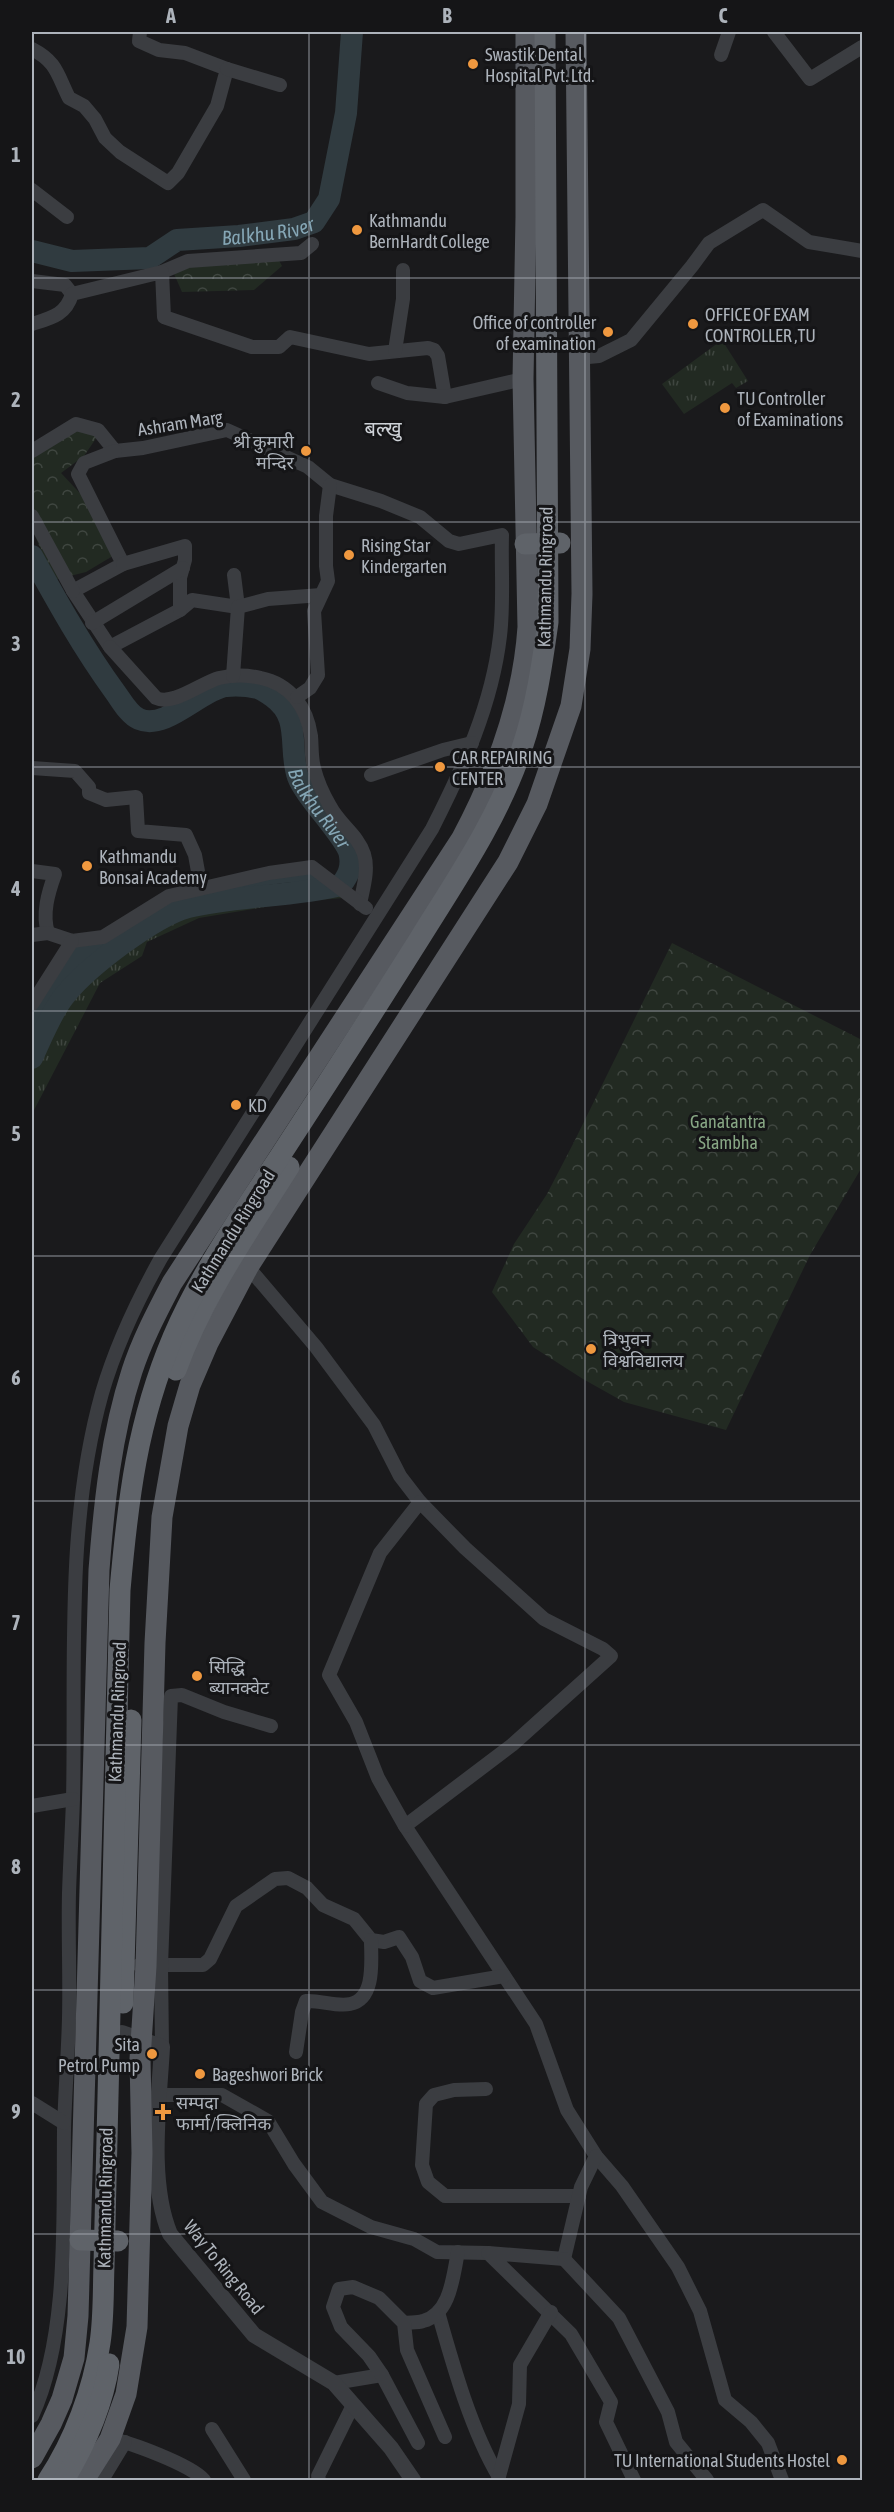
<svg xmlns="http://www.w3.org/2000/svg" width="894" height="2512" viewBox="0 0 894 2512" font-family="'Asap Condensed','Noto Sans Devanagari',sans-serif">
<defs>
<pattern id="grass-tufts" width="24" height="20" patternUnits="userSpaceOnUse" patternTransform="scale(1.5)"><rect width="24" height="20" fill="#222a22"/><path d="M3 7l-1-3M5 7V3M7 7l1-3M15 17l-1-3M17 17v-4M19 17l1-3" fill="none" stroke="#3f4640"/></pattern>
<pattern id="forest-crowns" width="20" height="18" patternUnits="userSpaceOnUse" patternTransform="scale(1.5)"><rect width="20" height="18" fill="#222a22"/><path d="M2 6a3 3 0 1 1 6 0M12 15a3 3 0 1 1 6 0" fill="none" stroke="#3f4640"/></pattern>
</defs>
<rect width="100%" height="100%" fill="#1a1a1c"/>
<!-- grass -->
<g fill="url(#grass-tufts)">
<polygon points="722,340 748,381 736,388 732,383 684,414 662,384"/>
<polygon points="328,884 343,898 295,902 199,918 147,942 142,956 100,983 32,1114 32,1052 67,988 119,937 171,906 284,887"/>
</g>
<!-- forest -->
<g fill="url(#forest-crowns)">
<polygon points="274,251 282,266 254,290 182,292 171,267"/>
<polygon points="83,429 99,434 84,456 61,473 91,505 116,554 86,572 54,580 32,529 32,455 69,434"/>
<polygon points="672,943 862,1040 862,1167 810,1255 726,1430 624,1402 583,1379 533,1347 492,1292 514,1244 547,1194 574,1142"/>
</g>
<!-- water -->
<polygon fill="#303b40" points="299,865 328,880 284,883 189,896 171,901 106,944 67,984 32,1047 32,1009 77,943 90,945 155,897"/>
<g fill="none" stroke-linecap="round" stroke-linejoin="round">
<!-- river -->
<g stroke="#303b40" stroke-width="22">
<path id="s1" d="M32 251 72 261 150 258 177 240 239 236 294 229 314 222 329 199 346 113 352 32"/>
<path id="s2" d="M32 556C58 603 83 648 115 692 121 700 129 715 139 719 166 731 200 690 226 686 236 685 249 686 258 688 263 690 269 694 273 697 302 718 288 748 298 777 305 797 349 840 350 856 352 868 348 876 341 885 291 897 238 895 188 907 154 916 88 967 66 994 52 1010 41 1039 32 1058"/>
</g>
<!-- minor -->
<g stroke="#3b3d41" stroke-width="14">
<polyline points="774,32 810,79 862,47"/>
<path d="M32 49C57 62 57 74 69 98L84 106 95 119 105 138 120 152 168 183 178 173 217 106 227 69 185 53 159 50 139 41 140 32"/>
<polyline points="721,55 729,32"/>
<polyline points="227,69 280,85"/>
<polyline points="32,190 67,217"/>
<polyline points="162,272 188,261 301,253 312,244"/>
<polyline points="32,281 65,285 72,294"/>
<path d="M32 324C51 318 66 315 72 294L162 272 164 317 252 347H279L290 337 369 354 428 348 434 350 438 356 445 397"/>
<polyline points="395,351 403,299 403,270"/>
<polyline points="578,358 599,356 631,340 692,266 709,243 763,210 809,242 862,251"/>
<polyline points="378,383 407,393 445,397 523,379"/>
<path d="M32 451 76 424 98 430 115 451 143 448 227 430 308 467 330 485 381 501 420 517 449 541 459 544 502 535C501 568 504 603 500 636 492 705 463 768 432 829L161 1258C137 1301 116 1345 102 1393 65 1525 76 1663 73 1799 72 1830 70 1862 69 1893 68 1935 70 1976 69 2018 68 2055 65 2093 64 2130 63 2218 69 2336 32 2416"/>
<polyline points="115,451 84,463 78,474 123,564 73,591 110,647 180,610 192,600 238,607 234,575"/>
<polyline points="32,516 73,591"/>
<polyline points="123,564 185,546 185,560 180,578 180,610"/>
<polyline points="92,623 183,568"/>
<path d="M110 647 156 698C173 706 201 683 219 678 232 675 248 675 261 678 290 684 307 707 311 736 312 746 311 757 314 768 317 780 323 794 330 806 339 824 358 835 364 854 369 870 363 888 360 904"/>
<polyline points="233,676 238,607 268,599 321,595"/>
<polyline points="297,697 310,688 318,675 314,611 328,581 326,566 326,516 330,485"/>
<polyline points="32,768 75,771 89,787 89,793 106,800 136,797 138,831 186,835 195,855 201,888"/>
<polyline points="371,775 443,750 472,743"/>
<path d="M32 871 55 874C48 893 42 914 48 933"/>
<polyline points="32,935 48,933 72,941 103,937 169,896 269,873 312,867 366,908"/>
<polyline points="32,1004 72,941"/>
<polyline points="248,1267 316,1347 374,1425 400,1476 420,1502 465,1548 544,1619 603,1649 611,1656 512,1745 405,1826 536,2024 567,2110 596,2156 622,2186 678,2267 700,2311 725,2400 751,2422 768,2443 782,2480"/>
<polyline points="32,1806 73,1799"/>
<polyline points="405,1826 378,1778 356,1722 329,1675 380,1553 420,1502"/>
<polyline points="139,1965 203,1965 210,1959 236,1906 275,1879 288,1878 307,1888 323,1905 354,1919 371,1940 384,1942 399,1937 412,1957 420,1981 433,1988 504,1976"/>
<polyline points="162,2047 161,1966 171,1696 182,1695 224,1712 271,1726"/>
<path d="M296 2052 302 2012 306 2001C320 2000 337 2007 350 2004 376 1999 371 1960 371 1940"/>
<polyline points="486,2089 454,2090 434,2095 426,2104 422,2165 428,2182 445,2196 579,2196"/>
<polyline points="159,2095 222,2095 268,2121 294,2164 322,2202 371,2227 414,2239 437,2252 488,2253"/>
<polyline points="32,2103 64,2123"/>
<polyline points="596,2156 581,2187 564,2259 488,2253 571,2334 611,2402 606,2422 634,2480"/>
<polyline points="564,2259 619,2318 668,2412 676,2442 707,2480"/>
<path d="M438 2312C453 2365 471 2430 499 2477"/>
<path d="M404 2323C410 2322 417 2323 423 2321 451 2314 453 2275 458 2252"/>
<polyline points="334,2383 382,2375"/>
<polyline points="212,2429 244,2480"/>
<path d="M110 2439C130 2442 191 2465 204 2480"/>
<polyline points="418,2443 382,2375 369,2356 341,2327 333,2307 339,2289 353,2287 379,2298 404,2323 407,2350 445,2437"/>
<polyline points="102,2480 125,2442"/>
<polyline points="319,2480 318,2476 353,2405"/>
<polyline points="498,2480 519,2404 520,2365 551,2312"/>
</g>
<!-- tertiary -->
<path stroke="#3b3d41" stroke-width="16" d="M122 2033 162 2047C159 2104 148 2182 170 2234L254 2335 334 2383 391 2448 413 2480"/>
<!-- primary -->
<g stroke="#575a60" stroke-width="21">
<path d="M32 2458 51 2424 62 2399 74 2358 78 2316 99 1570C104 1504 111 1435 132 1371 142 1340 157 1312 172 1283L462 838C497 772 523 702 528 627L523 379 526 217V32"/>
<polyline points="84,2480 110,2439 126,2394 137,2327 142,2153 140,2059 146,1966 155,1643 162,1517 178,1426 190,1385 208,1343 248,1267 508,862 537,804 571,706 580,649 582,594 576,32"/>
</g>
<!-- trunk -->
<g stroke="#5f6369" stroke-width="21">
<polyline points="525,544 560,543"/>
<path d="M176 1370C202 1297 248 1232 289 1167"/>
<polyline points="123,2003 131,1720"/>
<polyline points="80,2240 118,2241"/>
<path d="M48 2480C74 2441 93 2390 100 2343 104 2317 103 2291 104 2265L120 1590C128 1499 137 1422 173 1337 201 1272 241 1215 280 1156 327 1084 374 1011 420 938 458 877 499 817 522 748 536 707 542 665 548 622L545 32"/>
<path d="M64 2480C85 2445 103 2405 109 2364"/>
</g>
</g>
<!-- grid -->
<path fill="none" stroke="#adb3bb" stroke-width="1.5" stroke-opacity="0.55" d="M309 32V2480M585 32V2480M32 278H862M32 522H862M32 767H862M32 1011H862M32 1256H862M32 1501H862M32 1745H862M32 1990H862M32 2234H862"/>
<!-- markers -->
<g fill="#ef983f" stroke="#151517" stroke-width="2">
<circle cx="473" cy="64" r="6"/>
<circle cx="357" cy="230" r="6"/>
<circle cx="693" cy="324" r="6"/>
<circle cx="608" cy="332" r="6"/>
<circle cx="725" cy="408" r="6"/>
<circle cx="306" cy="451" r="6"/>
<circle cx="349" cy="555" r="6"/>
<circle cx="440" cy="767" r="6"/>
<circle cx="87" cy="866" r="6"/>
<circle cx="236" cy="1105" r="6"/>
<circle cx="591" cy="1349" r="6"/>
<circle cx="197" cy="1676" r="6"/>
<circle cx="152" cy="2054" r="6"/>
<circle cx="200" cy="2074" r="6"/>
<path d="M160 2103h6v6h6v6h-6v6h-6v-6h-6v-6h6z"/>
<circle cx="842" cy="2460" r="6"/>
</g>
<g text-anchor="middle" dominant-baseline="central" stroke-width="6" stroke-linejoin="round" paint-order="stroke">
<!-- poi labels -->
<g font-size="18" fill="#adb3bb" stroke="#151517" text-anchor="start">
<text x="485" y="54">Swastik Dental<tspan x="485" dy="21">Hospital Pvt. Ltd.</tspan></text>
<text x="369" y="220">Kathmandu<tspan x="369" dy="21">BernHardt College</tspan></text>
<text x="705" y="314">OFFICE OF EXAM<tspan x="705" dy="21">CONTROLLER ,TU</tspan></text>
<text x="596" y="322" text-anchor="end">Office of controller<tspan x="596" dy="21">of examination</tspan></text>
<text x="737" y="398">TU Controller<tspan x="737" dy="21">of Examinations</tspan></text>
<text x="294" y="441" text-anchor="end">श्री कुमारी<tspan x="294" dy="21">मन्दिर</tspan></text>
<text x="361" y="545">Rising Star<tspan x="361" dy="21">Kindergarten</tspan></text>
<text x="452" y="757">CAR REPAIRING<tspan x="452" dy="21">CENTER</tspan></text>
<text x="99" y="856">Kathmandu<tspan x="99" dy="21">Bonsai Academy</tspan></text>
<text x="248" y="1105">KD</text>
<text x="603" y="1339">त्रिभुवन<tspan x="603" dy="21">विश्वविद्यालय</tspan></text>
<text x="209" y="1666">सिद्धि<tspan x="209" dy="21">ब्यानक्वेट</tspan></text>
<text x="140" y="2044" text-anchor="end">Sita<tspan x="140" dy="21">Petrol Pump</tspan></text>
<text x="212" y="2074">Bageshwori Brick</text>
<text x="176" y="2102">सम्पदा<tspan x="176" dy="21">फार्मा/क्लिनिक</tspan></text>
<text x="830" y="2460" text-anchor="end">TU International Students Hostel</text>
</g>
<!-- street labels -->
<g font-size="18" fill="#adb3bb" stroke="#151517">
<text transform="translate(180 423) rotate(-9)">Ashram Marg</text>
<text transform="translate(545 577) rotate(-89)">Kathmandu Ringroad</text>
<text transform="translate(233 1231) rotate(-58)">Kathmandu Ringroad</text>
<text transform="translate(117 1712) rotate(-88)">Kathmandu Ringroad</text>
<text transform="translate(105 2198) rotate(-89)">Kathmandu Ringroad</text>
<text transform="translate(224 2267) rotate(51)">Way To Ring Road</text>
</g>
<!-- park labels -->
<g font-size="18" fill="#87a684" stroke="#151517">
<text x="728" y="1121">Ganatantra<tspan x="728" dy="21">Stambha</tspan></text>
</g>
<!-- water labels -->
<g font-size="20" font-style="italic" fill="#85a6b5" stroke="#151517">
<text stroke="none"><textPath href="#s1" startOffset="243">Balkhu River</textPath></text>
<text stroke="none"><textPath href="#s2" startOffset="466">Balkhu River</textPath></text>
</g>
<!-- neighbourhood labels -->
<g font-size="20" fill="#ced2d7" stroke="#151517">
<text x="383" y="428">बल्खु</text>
</g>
</g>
<!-- border -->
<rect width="894" height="2512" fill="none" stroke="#151517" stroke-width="66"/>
<rect x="33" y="33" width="828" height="2446" fill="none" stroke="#adb3bb" stroke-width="2"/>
<g font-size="20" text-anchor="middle" font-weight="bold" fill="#adb3bb">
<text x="171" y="23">A</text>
<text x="447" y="23">B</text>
<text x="723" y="23">C</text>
<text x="16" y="162">1</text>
<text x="16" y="407">2</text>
<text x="16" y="651">3</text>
<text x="16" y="896">4</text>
<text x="16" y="1141">5</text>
<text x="16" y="1385">6</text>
<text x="16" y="1630">7</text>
<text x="16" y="1874">8</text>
<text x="16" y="2119">9</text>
<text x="16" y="2364">10</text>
</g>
</svg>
